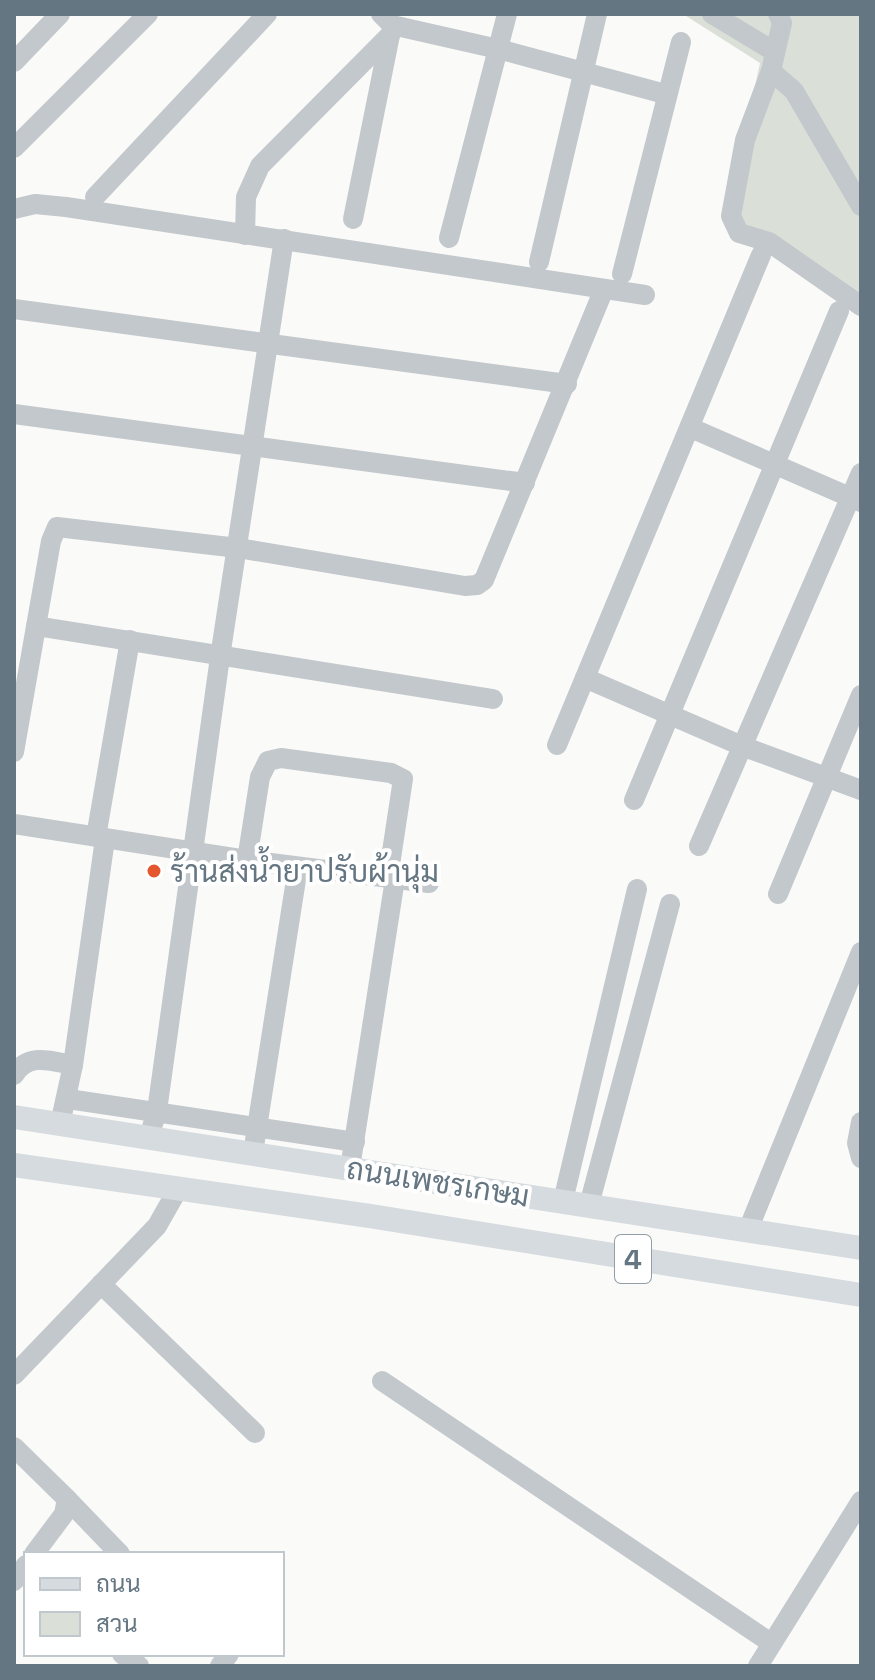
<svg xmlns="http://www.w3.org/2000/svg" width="875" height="1680" viewBox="0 0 875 1680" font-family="'Space Grotesk',Sarabun,sans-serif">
<rect width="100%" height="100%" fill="#fafaf8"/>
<!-- green -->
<polygon fill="#dadfd7" points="683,14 861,14 861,307 725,222 760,63"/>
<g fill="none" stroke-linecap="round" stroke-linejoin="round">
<!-- minor -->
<g stroke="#c3c8cc" stroke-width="20">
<polyline points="381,14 392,25 498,49 665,94"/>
<polyline points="712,14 775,52"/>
<polyline points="778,14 782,23 771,71 745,140 731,216 739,233 769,242 861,306"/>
<polyline points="14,62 60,14"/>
<polyline points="771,71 794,91 861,206"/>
<polyline points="14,148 148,14"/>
<polyline points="95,197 267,14"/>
<polyline points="14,209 35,204 66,207 645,295"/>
<polyline points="353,219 390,35"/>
<polyline points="245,235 246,197 260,166 390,35"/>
<polyline points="449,238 507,14"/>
<polyline points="539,262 597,14"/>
<polyline points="622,274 681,42"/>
<polyline points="14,309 567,384"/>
<polyline points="14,414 525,483"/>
<polyline points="691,428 861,502"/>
<polyline points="36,626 493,699"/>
<polyline points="585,678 742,746 861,790"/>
<polyline points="557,745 761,255"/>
<polyline points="14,752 51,541 57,527 238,548 465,586 477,585 484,580 604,289"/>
<polyline points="634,800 839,311"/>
<polyline points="14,824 247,860 429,883"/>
<polyline points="96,837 130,640"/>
<polyline points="699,846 861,473"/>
<polyline points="247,860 260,777 268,761 281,758 391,773 403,779 388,878"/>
<polyline points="778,894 861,695"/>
<path d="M14 1075C28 1052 51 1061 73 1065"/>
<polyline points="68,1099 355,1142"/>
<polyline points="861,1122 857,1143 861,1158"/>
<polyline points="60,1124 73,1065 105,839"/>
<polyline points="149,1137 157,1111 220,657 284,239"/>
<polyline points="253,1153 298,867"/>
<polyline points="350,1168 395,879"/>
<polyline points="563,1201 637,889"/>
<polyline points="589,1205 670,904"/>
<polyline points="748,1230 861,952"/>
<polyline points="101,1284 255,1433"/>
<polyline points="14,1375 157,1226 178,1189"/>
<polyline points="382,1381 771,1643"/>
<polyline points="14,1447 67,1499 64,1514 34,1554"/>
<polyline points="67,1499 120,1554"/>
<polyline points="14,1581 26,1565"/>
<polyline points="122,1654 139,1666"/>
<polyline points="220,1666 229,1654"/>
<polyline points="758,1666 861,1501"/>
</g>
<!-- major -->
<g stroke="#d6dbdf" stroke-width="24">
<polyline points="14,1117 861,1248"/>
<polyline points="14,1165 370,1216 861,1295"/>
</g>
</g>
<!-- markers -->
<circle fill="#e4572e" stroke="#fff" stroke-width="3" cx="154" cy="871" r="8"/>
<g text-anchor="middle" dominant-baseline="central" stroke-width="8" stroke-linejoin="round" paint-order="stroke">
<!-- shield labels -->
<rect fill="#fff" stroke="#939fa8" stroke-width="2" x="615" y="1235" width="36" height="48" rx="6"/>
<g font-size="28" font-weight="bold" fill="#657683">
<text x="633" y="1259">4</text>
</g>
<!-- poi labels -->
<g font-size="30" fill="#657683" stroke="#fff" text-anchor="start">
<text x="170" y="871">ร้านส่งน้ำยาปรับผ้านุ่ม</text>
</g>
<!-- street labels -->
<g font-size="30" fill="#657683" stroke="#fff">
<text transform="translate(438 1182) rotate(9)">ถนนเพชรเกษม</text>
</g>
</g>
<!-- border -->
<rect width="875" height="1680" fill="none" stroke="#657683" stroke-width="32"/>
<!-- legend -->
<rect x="24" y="1552" width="260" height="104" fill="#ffffff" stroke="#c1c8cd" stroke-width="2"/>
<rect x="40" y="1578" width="40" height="12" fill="#d6dbdf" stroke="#c1c8cd" stroke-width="2"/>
<text x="96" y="1592" font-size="24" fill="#657683">ถนน</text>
<rect x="40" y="1612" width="40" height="24" fill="#dadfd7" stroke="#c1c8cd" stroke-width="2"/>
<text x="96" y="1632" font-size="24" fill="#657683">สวน</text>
</svg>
